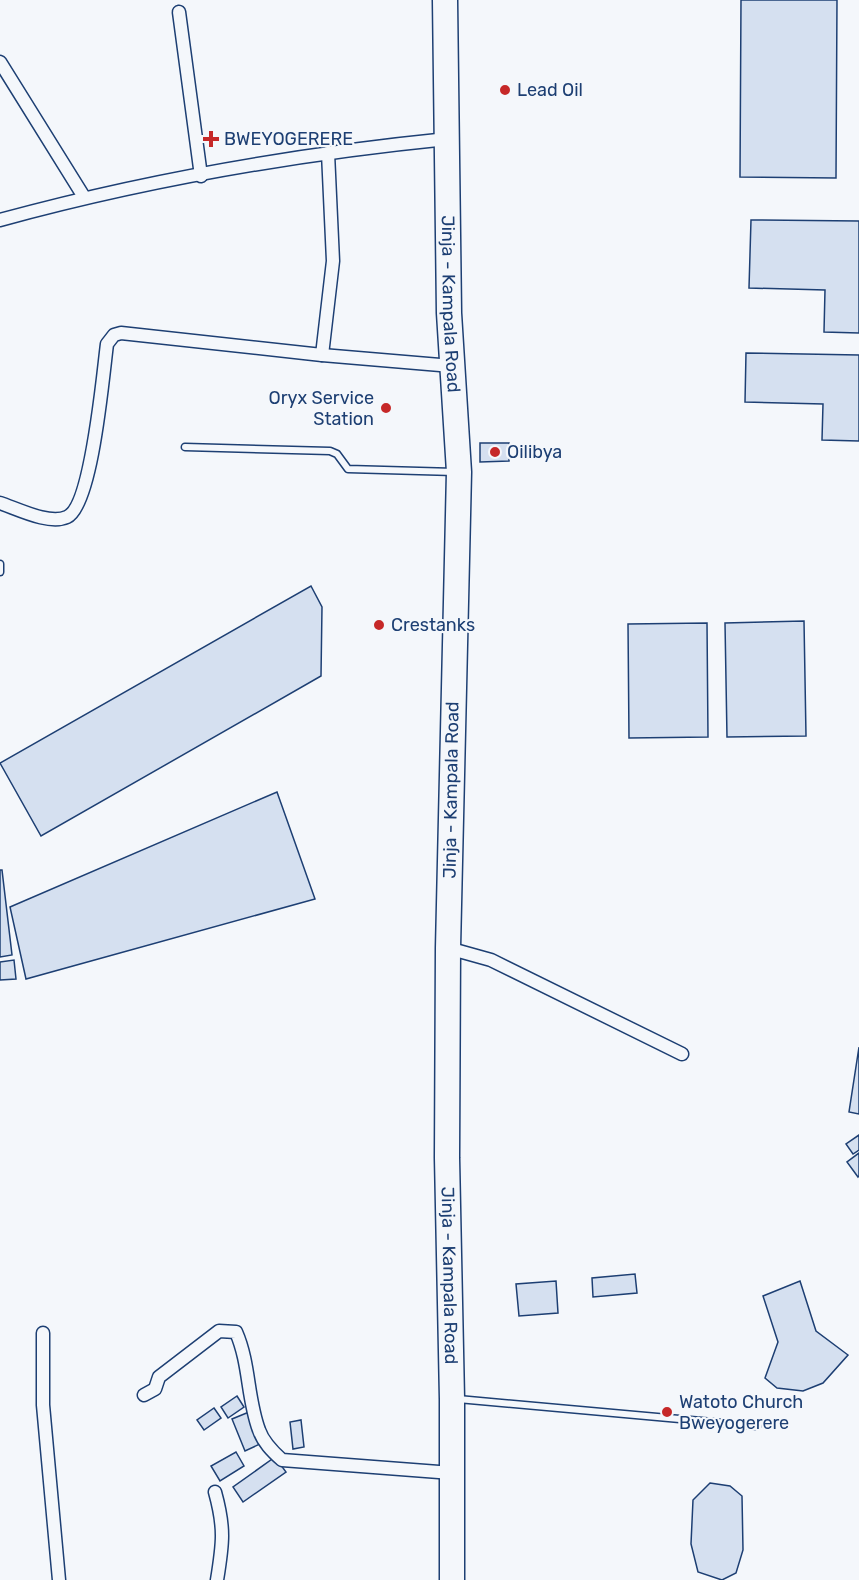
<svg xmlns="http://www.w3.org/2000/svg" width="859" height="1580" viewBox="0 0 859 1580" font-family="Rubik,sans-serif">
<rect width="100%" height="100%" fill="#f4f7fb"/>
<!-- building -->
<g fill="#d5e0f0" stroke="#1d3f73" stroke-width="1.5">
<polygon points="741,0 837,0 836,178 740,177"/>
<polygon points="751,220 859,221 859,333 824,332 825,290 749,288"/>
<polygon points="746,353 859,355 859,441 822,440 823,404 745,402"/>
<polygon points="480,443 509,443 509,461 480,462"/>
<polygon points="311,586 322,607 321,676 41,836 0,763"/>
<polygon points="804,621 806,736 727,737 725,623"/>
<polygon points="707,623 708,737 629,738 628,624"/>
<polygon points="277,792 315,899 26,979 10,907"/>
<polygon points="0,870 2,870 12,955 0,957"/>
<polygon points="14,960 16,979 0,980 0,962"/>
<polygon points="859,1047 859,1114 849,1112"/>
<polygon points="859,1135 859,1150 853,1154 846,1144"/>
<polygon points="859,1153 859,1176 858,1177 847,1162"/>
<polygon points="635,1274 637,1293 593,1297 592,1278"/>
<polygon points="556,1281 558,1313 519,1316 516,1284"/>
<polygon points="800,1281 816,1331 848,1355 823,1383 803,1391 777,1388 765,1378 778,1342 763,1296"/>
<polygon points="237,1396 244,1407 228,1418 221,1407"/>
<polygon points="214,1408 221,1418 204,1430 197,1420"/>
<polygon points="249,1412 262,1443 245,1451 232,1419"/>
<polygon points="301,1420 304,1447 293,1449 290,1422"/>
<polygon points="236,1452 244,1466 220,1481 211,1466"/>
<polygon points="275,1457 286,1472 243,1502 233,1487"/>
<polygon points="710,1483 730,1486 742,1496 743,1550 736,1573 722,1580 698,1572 691,1544 693,1500"/>
</g>
<g fill="none" stroke-linecap="round" stroke-linejoin="round">
<!-- lane casing -->
<g stroke="#1d3f73" stroke-width="9">
<g id="lane">
<polyline points="185,447 330,451 337,454 348,469 455,472"/>
<polyline points="0,564 0,572"/>
<polyline points="458,1399 757,1426"/>
</g>
</g>
<!-- street casing -->
<g stroke="#1d3f73" stroke-width="15">
<g id="street">
<polyline points="179,12 201,176"/>
<polyline points="0,62 84,197"/>
<path d="M0 220C146 180 297 154 447 139"/>
<polyline points="322,355 452,366"/>
<path d="M0 503C18 509 49 525 67 517 92 506 103 374 107 344L114 335 121 333 322 355 333 261 328 153"/>
<polyline points="448,948 491,960 682,1054"/>
<polyline points="43,1333 43,1405 59,1580"/>
<path d="M144 1395 155 1389 159 1377 219 1331 236 1332C250 1364 247 1398 259 1430 263 1442 272 1451 282 1460L452 1473"/>
<path d="M215 1492C225 1528 223 1543 217 1580"/>
</g>
</g>
<!-- highway casing -->
<g stroke="#1d3f73" stroke-width="27">
<g id="highway">
<path id="s1" d="M445 0 449 313 459 472 448 948 447 1158 452 1399V1580"/>
</g>
</g>
<!-- lane -->
<use href="#lane" stroke="#f4f7fb" stroke-width="6"/>
<!-- street -->
<use href="#street" stroke="#f4f7fb" stroke-width="12"/>
<!-- highway -->
<use href="#highway" stroke="#f4f7fb" stroke-width="24"/>
</g>
<!-- markers -->
<g fill="#c62828" stroke="#f4f7fb" stroke-width="2">
<circle cx="505" cy="90" r="6"/>
<path d="M208 130h6v6h6v6h-6v6h-6v-6h-6v-6h6z"/>
<circle cx="386" cy="408" r="6"/>
<circle cx="495" cy="452" r="6"/>
<circle cx="379" cy="625" r="6"/>
<circle cx="667" cy="1412" r="6"/>
</g>
<g text-anchor="middle" dominant-baseline="central" stroke-width="4.5" stroke-linejoin="round" paint-order="stroke">
<!-- poi labels -->
<g font-size="18" fill="#1d3f73" stroke="#f4f7fb" text-anchor="start">
<text x="517" y="90">Lead Oil</text>
<text x="224" y="139">BWEYOGERERE</text>
<text x="374" y="398" text-anchor="end">Oryx Service<tspan x="374" dy="21">Station</tspan></text>
<text x="507" y="452">Oilibya</text>
<text x="391" y="625">Crestanks</text>
<text x="679" y="1402">Watoto Church<tspan x="679" dy="21">Bweyogerere</tspan></text>
</g>
<!-- street labels -->
<g font-size="18" fill="#1d3f73" stroke="#f4f7fb">
<text stroke="none"><textPath href="#s1" startOffset="304">Jinja - Kampala Road</textPath></text>
<text transform="translate(451 790) rotate(-89)">Jinja - Kampala Road</text>
<text stroke="none"><textPath href="#s1" startOffset="1276">Jinja - Kampala Road</textPath></text>
</g>
</g>
</svg>
